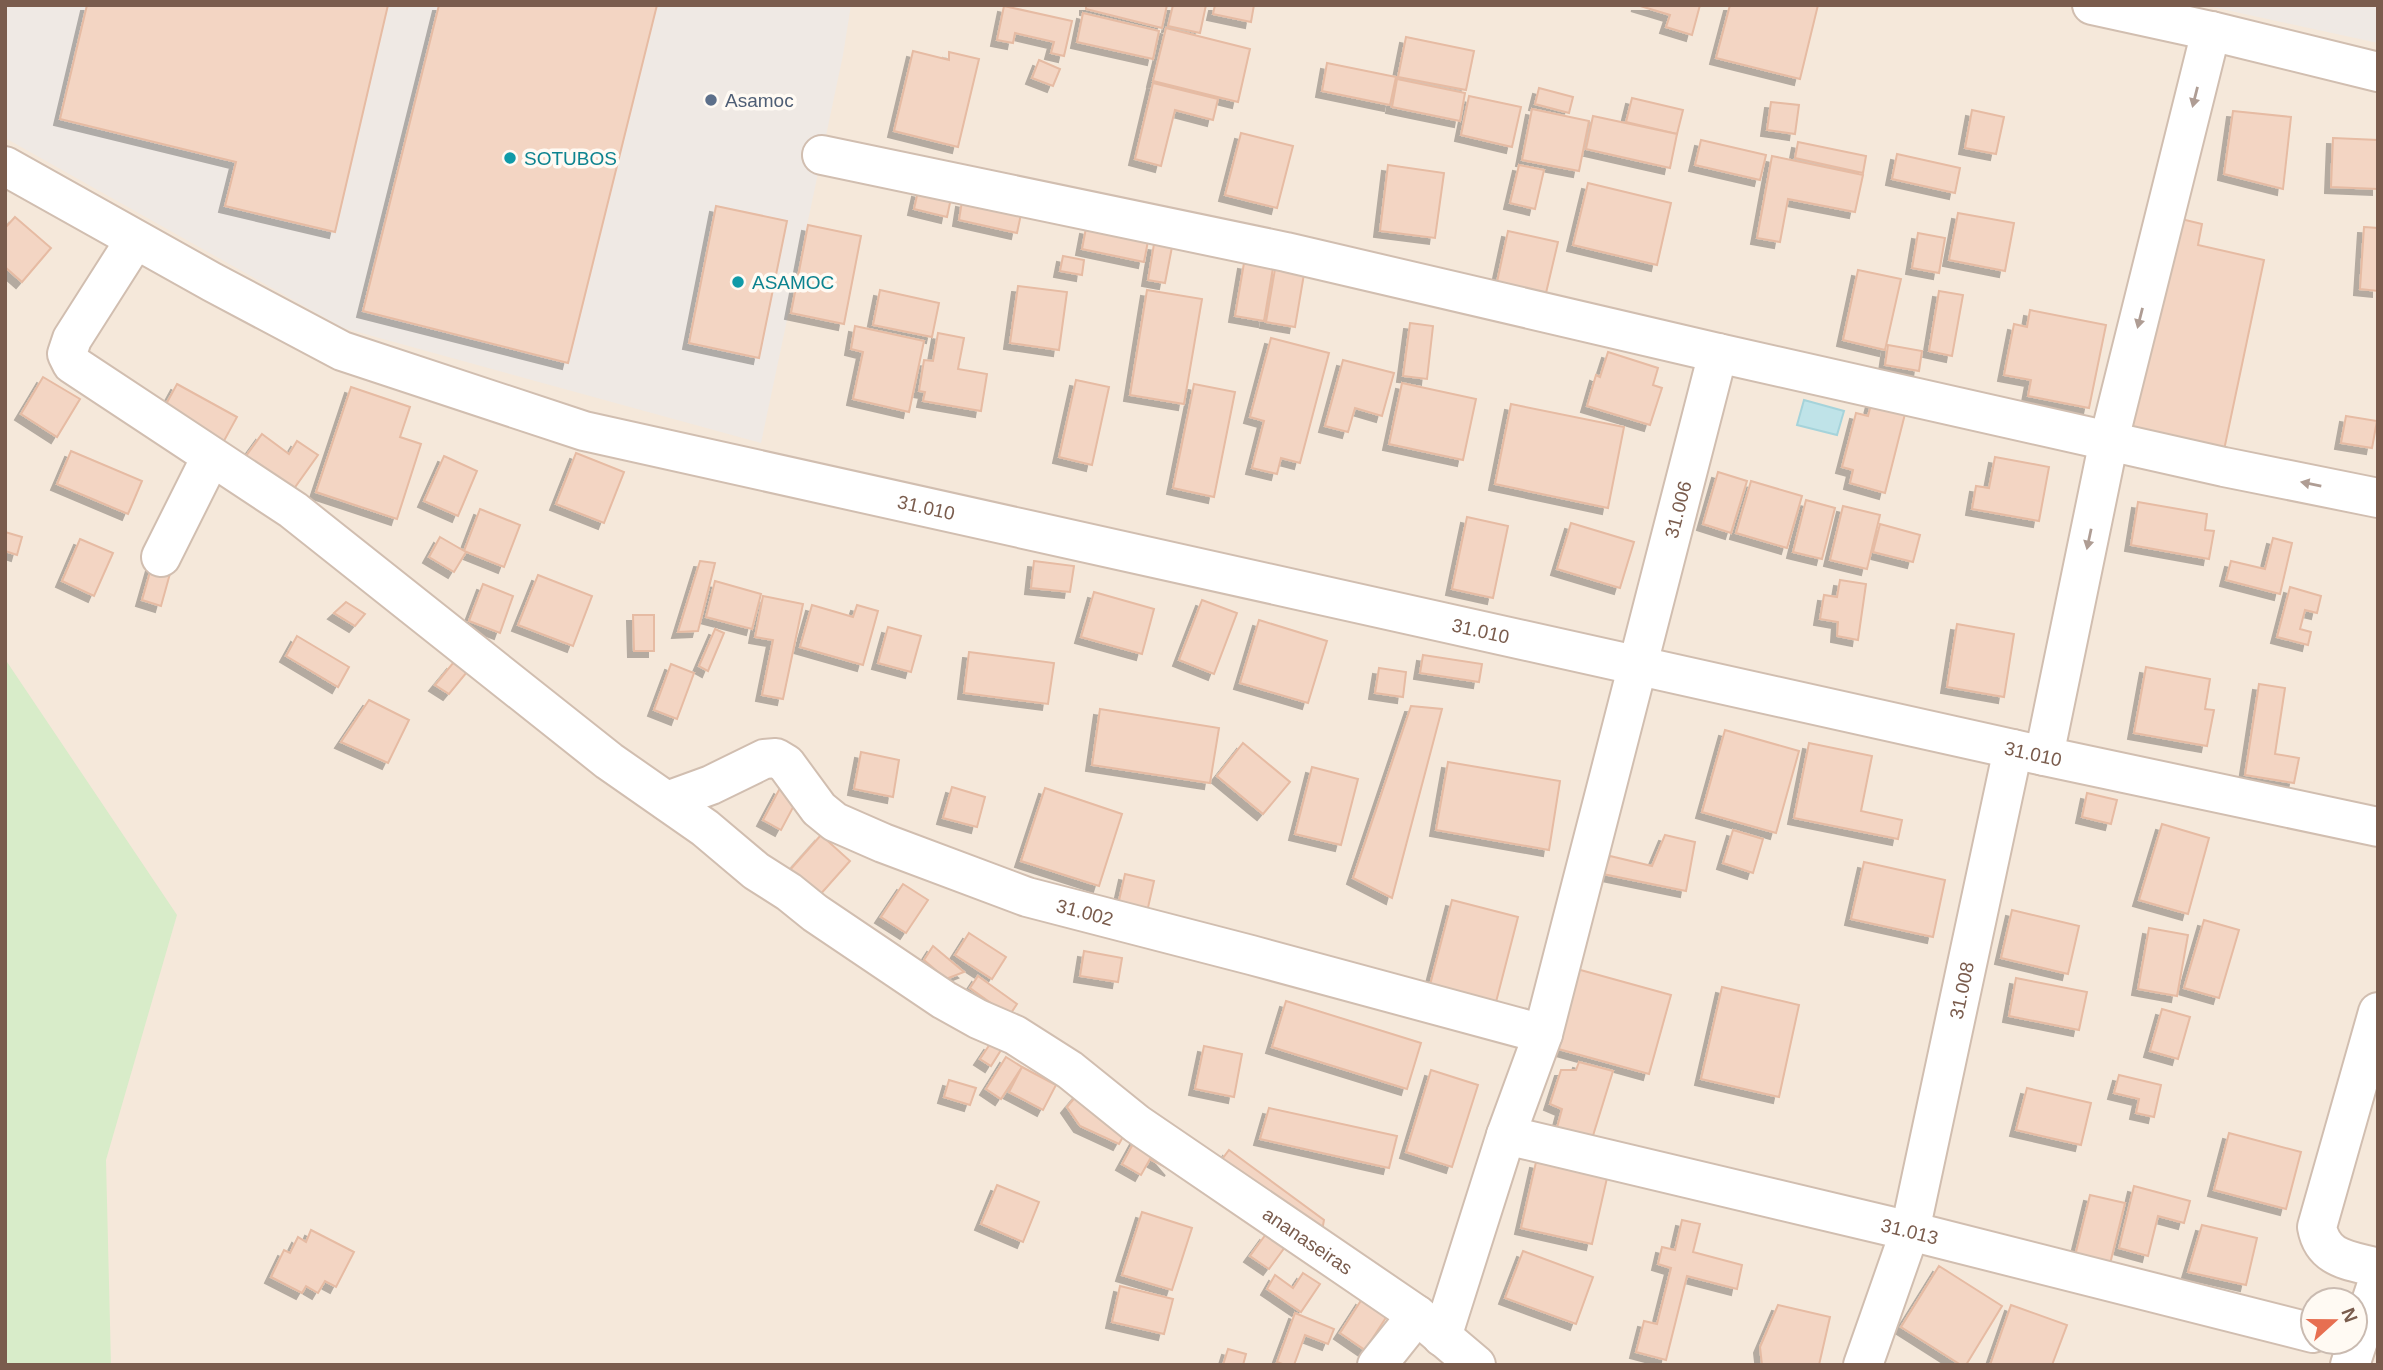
<svg xmlns="http://www.w3.org/2000/svg" width="2383" height="1370" viewBox="0 0 2383 1370" font-family="Arial,sans-serif">
<defs>
<filter id="shadow"><feDropShadow dx="-6" dy="6" stdDeviation="0" flood-color="#0004"/></filter>
</defs>
<rect width="100%" height="100%" fill="#fdf6ec"/>
<!-- residential -->
<path fill="#f5e8da" fill-rule="evenodd" d="M5 5H2378V1365H5ZM2313 1300H2355V1342H2313Z"/>
<!-- industrial -->
<g fill="#efe9e4">
<polygon points="5,5 851,5 843,55 761,443 343,328 5,138"/>
<polygon points="2203,5 2378,5 2378,43"/>
</g>
<!-- green -->
<polygon fill="#d8ecc9" points="5,659 177,915 106,1160 111,1365 5,1365"/>
<!-- water -->
<polygon fill="#bfe3e8" stroke="#a5d3da" stroke-width="2" points="1804,400 1844,411 1837,435 1797,425"/>
<!-- building -->
<g fill="#f3d5c3" stroke="#e6bba3" stroke-width="2" filter="url(#shadow)">
<polygon points="87,5 388,5 335,232 225,206 236,162 60,119"/>
<polygon points="439,5 657,5 568,363 363,311"/>
<polygon points="1086,5 1167,5 1162,28 1086,9"/>
<polygon points="1173,5 1206,5 1200,33 1168,26"/>
<polygon points="1215,5 1254,5 1251,22 1213,14"/>
<polygon points="1637,5 1700,5 1692,35 1666,27 1670,15"/>
<polygon points="1730,5 1818,5 1800,79 1716,58"/>
<polygon points="1004,6 1072,21 1064,56 1051,53 1054,42 1015,33 1013,43 997,40"/>
<polygon points="1083,13 1159,31 1153,59 1077,42"/>
<polygon points="1166,28 1250,49 1238,102 1153,81"/>
<polygon points="1406,37 1474,51 1466,90 1398,77"/>
<polygon points="913,51 949,60 949,52 979,59 958,147 894,131"/>
<polygon points="1039,60 1060,69 1053,86 1032,78"/>
<polygon points="1327,63 1396,77 1390,105 1322,91"/>
<polygon points="1397,79 1465,93 1460,121 1392,107"/>
<polygon points="1153,83 1218,99 1213,120 1175,110 1161,166 1135,159"/>
<polygon points="1539,88 1573,97 1569,113 1535,104"/>
<polygon points="1469,96 1521,107 1512,147 1461,135"/>
<polygon points="1632,98 1683,110 1677,134 1626,122"/>
<polygon points="1771,102 1799,105 1795,134 1767,130"/>
<polygon points="1532,109 1589,121 1579,171 1522,160"/>
<polygon points="1972,110 2004,117 1996,154 1965,148"/>
<polygon points="2233,111 2291,117 2283,189 2224,174"/>
<polygon points="1593,116 1677,134 1670,168 1586,149"/>
<polygon points="1241,133 1293,146 1277,208 1225,195"/>
<polygon points="2333,138 2378,140 2378,189 2331,187"/>
<polygon points="1701,140 1766,155 1760,180 1695,165"/>
<polygon points="1798,142 1866,156 1863,173 1795,158"/>
<polygon points="1897,154 1960,168 1955,193 1892,179"/>
<polygon points="1772,156 1863,175 1855,212 1788,199 1780,242 1757,238"/>
<polygon points="1388,165 1444,173 1435,238 1380,231"/>
<polygon points="1519,165 1544,170 1535,209 1510,203"/>
<polygon points="1588,183 1671,203 1657,265 1573,245"/>
<polygon points="918,191 951,198 947,217 914,209"/>
<polygon points="962,201 1021,214 1017,233 959,220"/>
<polygon points="716,206 787,221 759,358 689,343"/>
<polygon points="1958,213 2014,223 2005,271 1949,260"/>
<polygon points="15,217 51,248 22,282 5,267 5,228"/>
<polygon points="2177,218 2202,224 2198,245 2264,260 2224,450 2131,429"/>
<polygon points="808,225 861,236 844,324 791,313"/>
<polygon points="2364,227 2378,228 2378,291 2360,289"/>
<polygon points="1086,228 1148,241 1144,262 1082,249"/>
<polygon points="1508,231 1558,242 1546,293 1497,282"/>
<polygon points="1918,233 1945,238 1939,273 1912,268"/>
<polygon points="1154,244 1172,247 1165,283 1148,280"/>
<polygon points="1063,256 1084,260 1082,275 1060,271"/>
<polygon points="1244,263 1273,268 1264,321 1235,316"/>
<polygon points="1275,269 1304,274 1295,327 1266,322"/>
<polygon points="1858,270 1901,279 1885,350 1843,340"/>
<polygon points="1018,286 1067,292 1059,350 1010,343"/>
<polygon points="880,290 939,303 932,337 873,325"/>
<polygon points="1147,290 1202,299 1184,404 1130,395"/>
<polygon points="1939,291 1963,295 1952,356 1929,351"/>
<polygon points="2030,310 2106,325 2089,408 2028,396 2031,380 2004,375 2014,324 2027,327"/>
<polygon points="1410,323 1433,326 1427,379 1403,376"/>
<polygon points="855,326 924,341 909,412 853,399 863,352 851,349"/>
<polygon points="938,333 964,338 958,369 987,374 981,411 923,401 925,392 919,391 924,360 933,361"/>
<polygon points="1271,338 1329,353 1300,463 1281,458 1277,474 1252,468 1264,421 1250,417"/>
<polygon points="1888,345 1922,351 1919,371 1885,365"/>
<polygon points="1608,352 1658,368 1653,385 1662,388 1650,425 1587,406 1596,375 1600,377"/>
<polygon points="1343,360 1394,373 1382,416 1355,408 1348,432 1325,426"/>
<polygon points="43,377 80,399 57,437 21,414"/>
<polygon points="1076,380 1109,387 1092,465 1059,457"/>
<polygon points="1402,383 1476,399 1463,460 1389,444"/>
<polygon points="177,384 237,417 219,450 159,417"/>
<polygon points="1194,384 1235,392 1214,497 1173,488"/>
<polygon points="351,387 410,407 400,437 421,444 397,519 316,492"/>
<polygon points="1872,401 1906,410 1885,493 1850,483 1853,470 1842,467 1856,413 1868,416"/>
<polygon points="1511,404 1624,427 1608,508 1495,484"/>
<polygon points="2346,416 2377,421 2372,448 2341,443"/>
<polygon points="262,434 289,454 297,441 318,455 293,490 246,456"/>
<polygon points="71,451 142,481 128,514 57,484"/>
<polygon points="576,453 624,472 604,523 556,504"/>
<polygon points="444,456 477,471 458,516 424,501"/>
<polygon points="1995,457 2049,467 2039,521 1972,509 1976,486 1989,488"/>
<polygon points="1718,472 1747,481 1731,533 1703,524"/>
<polygon points="1751,481 1802,496 1787,548 1736,533"/>
<polygon points="1806,500 1835,508 1822,559 1793,552"/>
<polygon points="2138,502 2207,514 2205,530 2214,531 2209,559 2131,545"/>
<polygon points="1843,506 1880,515 1867,569 1830,560"/>
<polygon points="480,509 520,525 504,567 464,551"/>
<polygon points="1467,517 1508,526 1493,598 1452,589"/>
<polygon points="1571,523 1634,542 1620,588 1557,569"/>
<polygon points="1880,524 1920,535 1913,562 1873,552"/>
<polygon points="5,532 22,537 17,555 5,551"/>
<polygon points="440,537 466,552 454,572 429,557"/>
<polygon points="2273,538 2292,543 2280,594 2226,580 2231,561 2265,569"/>
<polygon points="80,539 113,553 94,596 62,581"/>
<polygon points="700,561 715,563 698,631 678,632"/>
<polygon points="1034,561 1074,566 1070,592 1031,588"/>
<polygon points="152,565 171,570 161,606 142,600"/>
<polygon points="538,575 592,596 573,646 518,625"/>
<polygon points="1840,580 1866,584 1858,640 1837,636 1838,622 1820,619 1824,595 1837,597"/>
<polygon points="715,581 761,594 752,629 706,617"/>
<polygon points="483,584 513,596 500,633 469,621"/>
<polygon points="2290,587 2321,596 2317,613 2305,610 2300,629 2311,632 2308,645 2277,637"/>
<polygon points="1094,592 1154,609 1142,654 1081,637"/>
<polygon points="763,596 803,604 783,699 762,695 773,640 755,637"/>
<polygon points="1202,600 1237,613 1214,674 1179,660"/>
<polygon points="346,602 365,614 355,626 334,613"/>
<polygon points="812,605 853,617 857,605 878,611 863,665 800,647"/>
<polygon points="633,615 654,615 654,651 634,651"/>
<polygon points="1259,620 1327,641 1308,703 1240,683"/>
<polygon points="1957,624 2014,634 2004,697 1947,687"/>
<polygon points="888,627 921,636 911,672 878,663"/>
<polygon points="715,629 724,633 708,671 699,666"/>
<polygon points="297,636 349,667 338,687 286,656"/>
<polygon points="969,652 1054,663 1048,704 964,693"/>
<polygon points="1423,655 1482,664 1479,682 1420,673"/>
<polygon points="453,663 467,672 449,694 435,685"/>
<polygon points="671,664 694,673 677,719 654,710"/>
<polygon points="2146,667 2210,679 2205,709 2214,710 2207,746 2134,733"/>
<polygon points="1379,668 1406,672 1403,697 1375,693"/>
<polygon points="2259,684 2285,688 2275,754 2299,758 2294,783 2245,775"/>
<polygon points="369,700 409,720 388,763 341,742"/>
<polygon points="1411,706 1442,709 1392,898 1353,878"/>
<polygon points="1100,709 1219,728 1210,783 1092,765"/>
<polygon points="1725,730 1799,751 1776,833 1702,812"/>
<polygon points="1243,743 1290,782 1263,814 1217,776"/>
<polygon points="1809,743 1872,756 1861,811 1902,820 1898,839 1794,818"/>
<polygon points="861,752 899,760 893,797 854,789"/>
<polygon points="1448,762 1560,781 1549,850 1436,830"/>
<polygon points="1312,767 1358,779 1341,845 1295,834"/>
<polygon points="952,787 985,797 977,827 943,818"/>
<polygon points="780,788 798,798 781,830 763,820"/>
<polygon points="1045,788 1122,814 1099,886 1021,861"/>
<polygon points="2087,793 2117,800 2111,824 2082,817"/>
<polygon points="2162,824 2209,838 2188,914 2139,900"/>
<polygon points="1733,830 1763,839 1753,873 1723,863"/>
<polygon points="821,835 850,861 818,897 789,871"/>
<polygon points="1665,835 1695,842 1686,891 1603,874 1610,856 1652,866"/>
<polygon points="1864,862 1945,880 1933,937 1851,919"/>
<polygon points="1125,874 1154,881 1147,912 1118,905"/>
<polygon points="903,884 928,900 906,933 881,917"/>
<polygon points="1452,900 1518,917 1496,1002 1430,985"/>
<polygon points="2012,910 2079,926 2068,974 2001,958"/>
<polygon points="2204,920 2239,930 2219,998 2184,988"/>
<polygon points="2149,928 2188,935 2177,996 2138,989"/>
<polygon points="969,933 1006,957 992,979 955,955"/>
<polygon points="933,946 964,972 946,979 924,960"/>
<polygon points="1084,951 1122,958 1118,982 1080,976"/>
<polygon points="1566,966 1671,995 1649,1074 1544,1045"/>
<polygon points="978,976 1017,1004 1009,1016 970,988"/>
<polygon points="2016,978 2087,992 2079,1030 2009,1016"/>
<polygon points="1722,987 1799,1005 1779,1097 1701,1079"/>
<polygon points="1286,1001 1421,1043 1407,1089 1272,1047"/>
<polygon points="2162,1009 2190,1017 2178,1059 2150,1051"/>
<polygon points="990,1044 1001,1050 991,1066 980,1059"/>
<polygon points="1204,1046 1242,1054 1234,1097 1195,1089"/>
<polygon points="1006,1057 1022,1067 1001,1099 986,1089"/>
<polygon points="1579,1062 1613,1071 1591,1142 1555,1135 1562,1109 1550,1104 1561,1070 1576,1070"/>
<polygon points="1022,1067 1056,1085 1043,1110 1009,1092"/>
<polygon points="1431,1070 1478,1085 1452,1167 1406,1152"/>
<polygon points="2119,1075 2161,1085 2154,1117 2136,1113 2139,1099 2114,1093"/>
<polygon points="949,1080 976,1088 970,1105 944,1097"/>
<polygon points="2027,1088 2091,1103 2081,1145 2016,1130"/>
<polygon points="1082,1089 1129,1126 1119,1144 1080,1126 1067,1107"/>
<polygon points="1269,1108 1397,1136 1389,1168 1260,1139"/>
<polygon points="1139,1133 1171,1170 1150,1159 1141,1175 1122,1164"/>
<polygon points="2229,1133 2301,1152 2286,1209 2214,1190"/>
<polygon points="1229,1150 1324,1220 1321,1236 1220,1162"/>
<polygon points="1536,1162 1607,1178 1592,1244 1521,1228"/>
<polygon points="997,1185 1039,1202 1023,1242 981,1224"/>
<polygon points="2134,1186 2190,1201 2184,1223 2158,1216 2148,1256 2119,1248"/>
<polygon points="2090,1195 2125,1203 2110,1264 2075,1256"/>
<polygon points="1142,1212 1192,1228 1172,1290 1122,1275"/>
<polygon points="1682,1220 1700,1224 1693,1252 1742,1265 1737,1289 1687,1276 1666,1360 1636,1352 1644,1321 1657,1324 1671,1268 1658,1264 1662,1247 1675,1250"/>
<polygon points="2202,1225 2257,1238 2246,1285 2188,1272"/>
<polygon points="311,1230 354,1252 336,1287 325,1281 318,1293 306,1286 302,1293 271,1277 284,1250 290,1253 298,1237 306,1242"/>
<polygon points="1266,1234 1285,1247 1269,1269 1250,1256"/>
<polygon points="1523,1251 1593,1277 1576,1324 1505,1298"/>
<polygon points="1939,1266 2002,1306 1966,1365 1961,1365 1901,1327"/>
<polygon points="1303,1273 1320,1284 1301,1312 1267,1289 1275,1275 1293,1288"/>
<polygon points="1120,1286 1173,1299 1164,1334 1112,1322"/>
<polygon points="1362,1299 1387,1316 1365,1350 1340,1333"/>
<polygon points="1778,1305 1830,1317 1819,1365 1762,1365 1760,1347"/>
<polygon points="2011,1305 2067,1325 2052,1365 1990,1365"/>
<polygon points="1295,1313 1334,1329 1328,1344 1305,1335 1294,1365 1285,1365 1277,1362"/>
<polygon points="1228,1349 1246,1354 1243,1365 1223,1365"/>
</g>
<g fill="none" stroke-linecap="round" stroke-linejoin="round">
<!-- minor casing -->
<g stroke="#d1beb0" stroke-width="42">
<g id="minor">
<polyline points="2092,5 2211,31 2378,72"/>
<polyline points="822,155 1286,252 1718,353 2224,467 2378,498"/>
<path id="s1" d="M5 166 212 282 342 351 584 431 2044 756 2378 827"/>
<path id="s2" d="M135 240 72 339 67 354 72 364 293 510 609 761 705 828 756 871 789 892 815 913 944 1000 978 1019 1015 1035 1070 1070 1137 1124 1417 1315 1476 1365"/>
<polyline points="161,557 211,457"/>
<polyline points="2044,756 2109,440 2211,31"/>
<path id="s3" d="M667 801 711 785 764 759 776 758 786 764 819 809 835 822 883 843 1027 897 1251 955 1543 1034"/>
<path d="M2378 1012 2317 1227C2323 1260 2350 1260 2378 1268"/>
<path id="s4" d="M1506 1135 1910 1231 2313 1333"/>
<path id="s5" d="M1442 1337 1506 1135 1543 1034 1718 353"/>
<polyline points="1377,1365 1417,1315"/>
<path id="s6" d="M1863 1365 1910 1231 2013 749"/>
<polyline points="2350,1365 2378,1281"/>
</g>
</g>
<!-- minor -->
<use href="#minor" stroke="#fff" stroke-width="38"/>
</g>
<!-- one-way arrows -->
<defs><path id="oneway-solid" d="M-6-.8H1V-3.2L6.5 0L1 3.2V.8H-6Z" transform="scale(1.75)"/></defs>
<g fill="#af9d94">
<use href="#oneway-solid" transform="translate(2195 97) rotate(104)"/>
<use href="#oneway-solid" transform="translate(2140 318) rotate(104)"/>
<use href="#oneway-solid" transform="translate(2311 484) rotate(-169)"/>
<use href="#oneway-solid" transform="translate(2089 539) rotate(102)"/>
</g>
<!-- markers -->
<circle fill="#5c6f8a" stroke="#fffaf3" stroke-width="2.5" cx="711" cy="100" r="7"/>
<g fill="#0f9aa8" stroke="#fffaf3" stroke-width="2.5">
<circle cx="510" cy="158" r="7"/>
<circle cx="738" cy="282" r="7"/>
</g>
<g text-anchor="middle" dominant-baseline="central" stroke-width="7" stroke-linejoin="round" paint-order="stroke">
<!-- service labels -->
<g font-size="19" fill="#4e5e75" stroke="#fffaf3" text-anchor="start">
<text x="725" y="100">Asamoc</text>
</g>
<!-- culture labels -->
<g font-size="19" fill="#0d838f" stroke="#fffaf3" text-anchor="start">
<text x="524" y="158">SOTUBOS</text>
<text x="752" y="282">ASAMOC</text>
</g>
<!-- street labels -->
<g font-size="19" fill="#7a5c4d" stroke="#fffaf3">
<text stroke="none"><textPath href="#s1" startOffset="990">31.010</textPath></text>
<text stroke="none"><textPath href="#s5" startOffset="861">31.006</textPath></text>
<text stroke="none"><textPath href="#s1" startOffset="1558">31.010</textPath></text>
<text stroke="none"><textPath href="#s1" startOffset="2124">31.010</textPath></text>
<text stroke="none"><textPath href="#s3" startOffset="472">31.002</textPath></text>
<text stroke="none"><textPath href="#s6" startOffset="388">31.008</textPath></text>
<text stroke="none"><textPath href="#s4" startOffset="415">31.013</textPath></text>
<text stroke="none"><textPath href="#s2" startOffset="1662">ananaseiras</textPath></text>
</g>
</g>
<!-- border -->
<rect width="2383" height="1370" fill="none" stroke="#7a5c4d" stroke-width="14"/>
<!-- north arrow -->
<g transform="translate(2334 1321) rotate(69)"><circle r="33" fill="#fffaf3" stroke="#cabbb1" stroke-width="2"/>
<path d="M0-5L12 26L0 18L-12 26Z" fill="#e76f51"/>
<text y="-10" font-size="19" font-weight="bold" text-anchor="middle" fill="#7a5c4d">N</text>
</g>
</svg>
